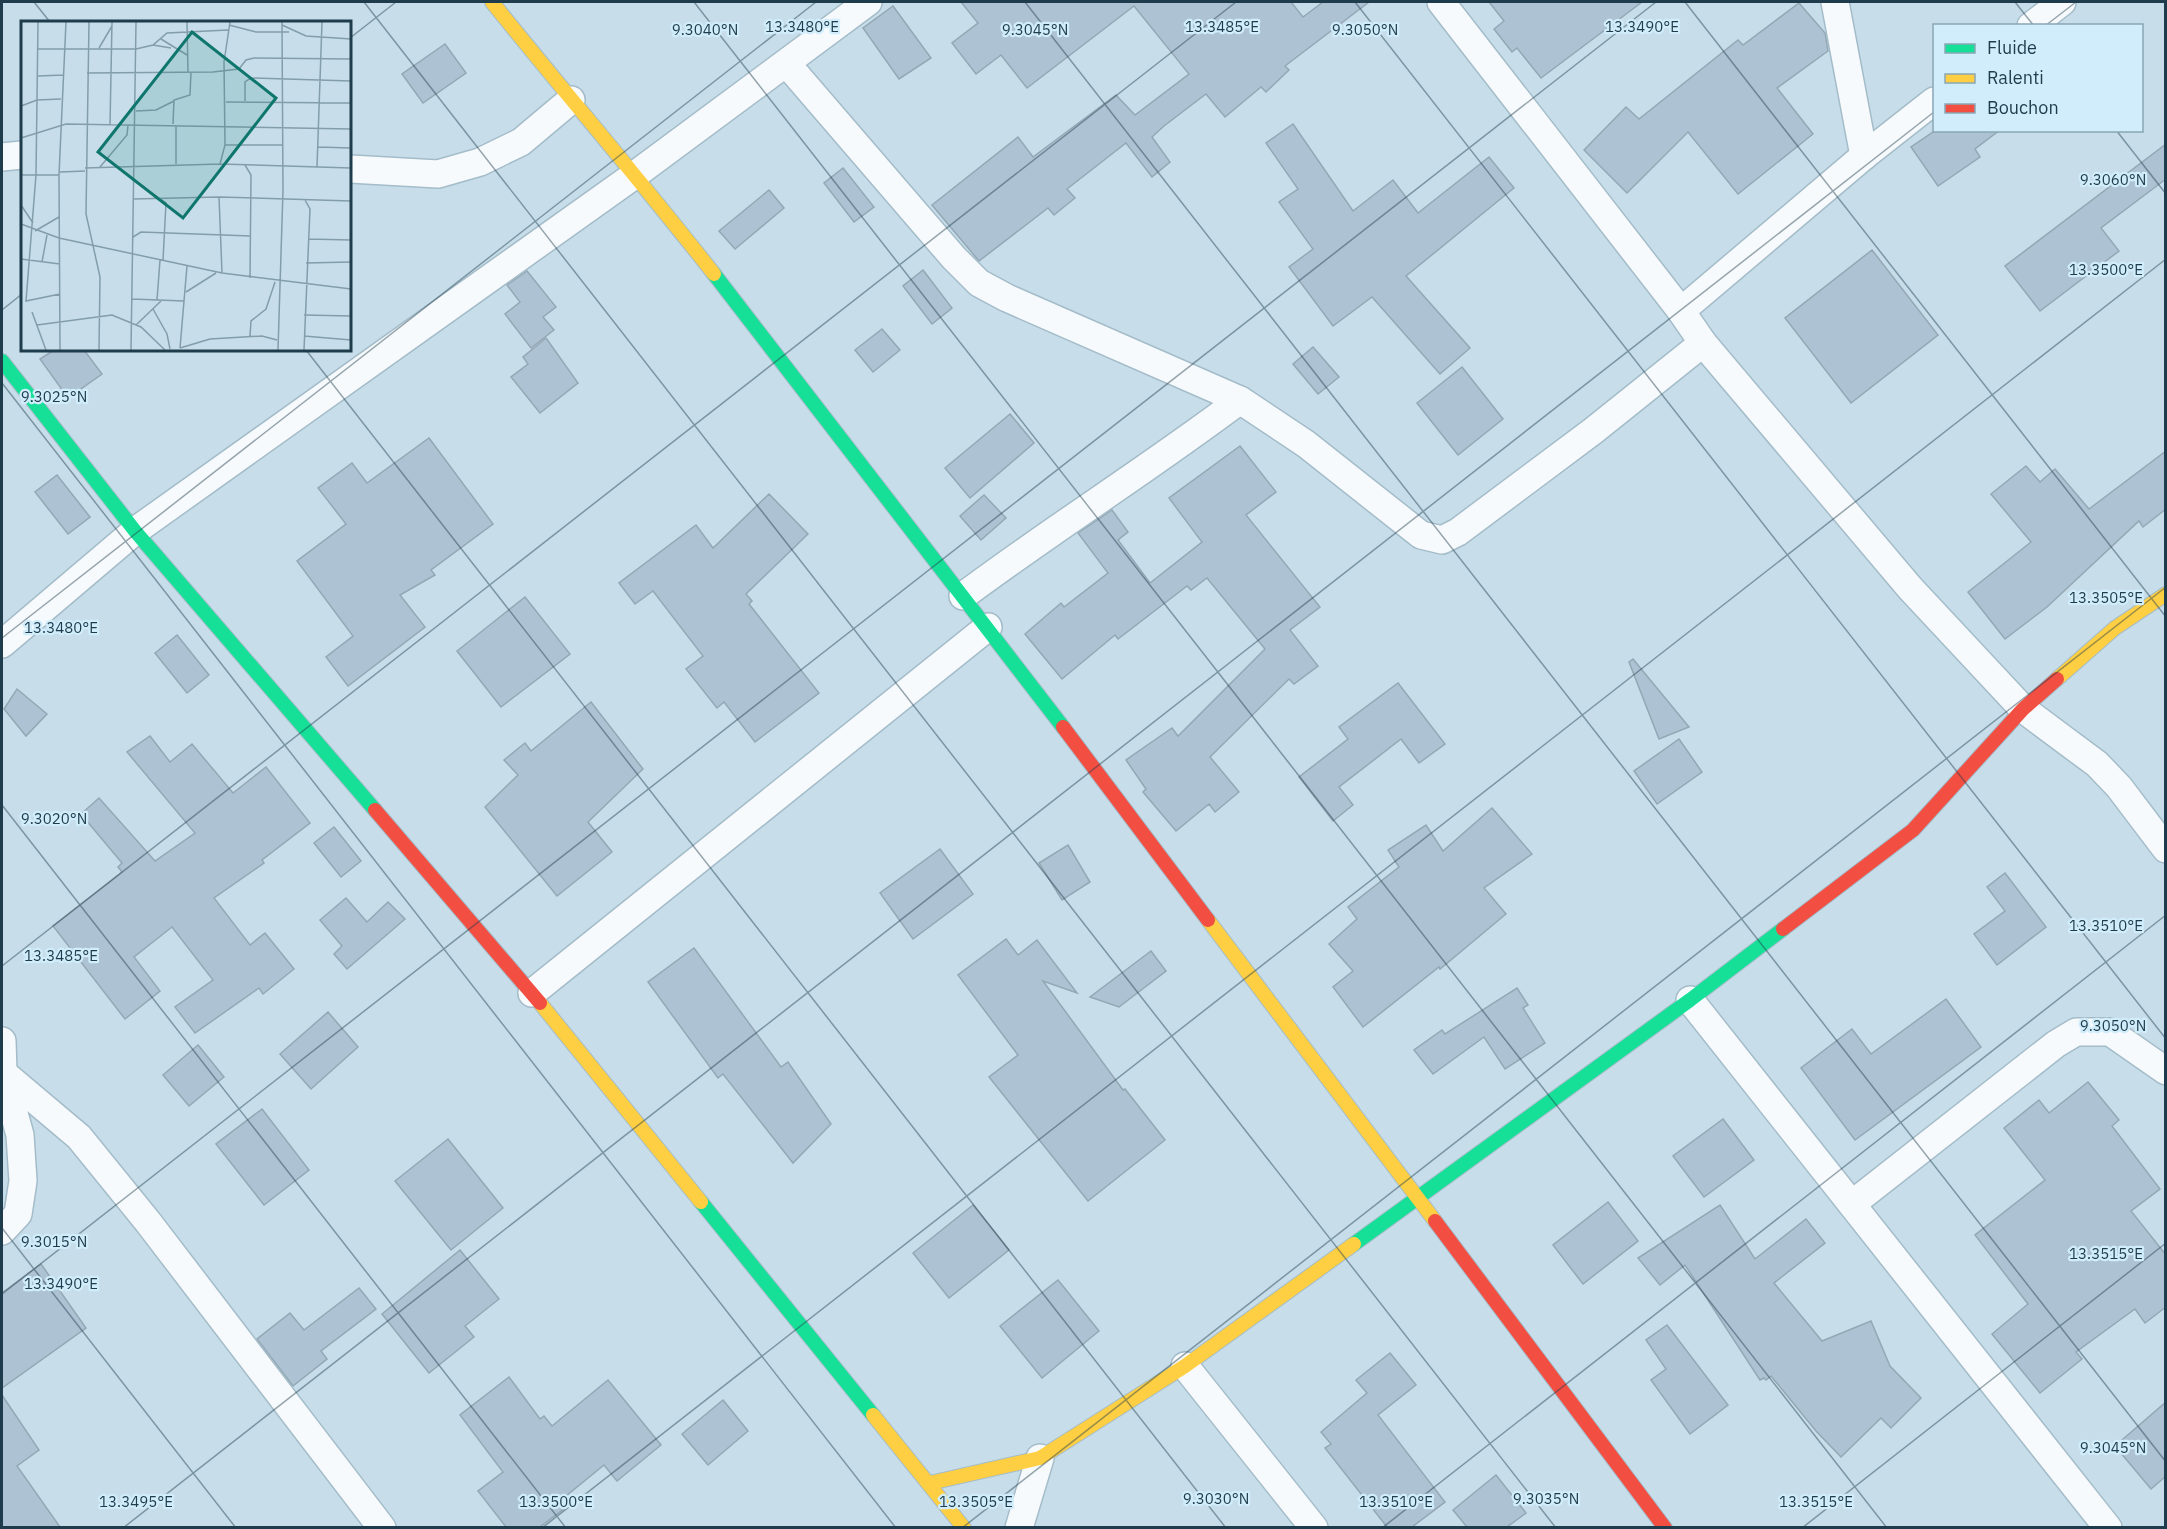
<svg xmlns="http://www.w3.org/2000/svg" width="2167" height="1529" viewBox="0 0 2167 1529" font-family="'IBM Plex Sans',sans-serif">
<rect width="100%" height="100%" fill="#c7deea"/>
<!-- building -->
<g fill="#adc2d3" stroke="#94a7b5" stroke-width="1.5">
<polygon points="961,2 1291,2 1303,17 1323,2 1369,2 1285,66 1289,70 1266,92 1261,87 1225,117 1206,94 1164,126 1152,137 1170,162 1152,177 1126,143 1067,189 1075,198 1054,215 1048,208 979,261 932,205 1018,137 1033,157 1116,95 1135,115 1189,74 1134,6 1027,88 1001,55 976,74 952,43 978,23"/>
<polygon points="1489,2 1642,2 1541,78 1517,48 1512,52 1494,29 1504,21"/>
<polygon points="1799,3 1825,33 1828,51 1777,88 1813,134 1738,194 1688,132 1627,193 1584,150 1626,107 1639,119 1738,40 1743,45"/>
<polygon points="893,6 931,58 899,79 863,28"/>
<polygon points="445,44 466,73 423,103 402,74"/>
<polygon points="1293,124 1353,211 1393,180 1418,213 1489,157 1514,188 1406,276 1470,348 1440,374 1372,297 1333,326 1289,267 1313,249 1279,202 1298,189 1266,143"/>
<polygon points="1936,130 2000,130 1975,149 1980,157 1938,186 1911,147"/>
<polygon points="2166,144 2166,179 2101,228 2119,251 2040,311 2005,266"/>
<polygon points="843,168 874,207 854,222 824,183"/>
<polygon points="769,190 784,208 735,249 719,231"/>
<polygon points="1872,250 1938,335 1851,403 1785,318"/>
<polygon points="923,270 952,308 932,324 903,286"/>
<polygon points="527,271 556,307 543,317 554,330 531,348 505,314 520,302 507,285"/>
<polygon points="882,329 900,350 873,372 855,350"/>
<polygon points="546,338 578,383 540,413 511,377 528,364 523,357"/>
<polygon points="1313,347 1339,377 1318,394 1293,364"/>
<polygon points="54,350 84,350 102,374 68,398 40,359"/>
<polygon points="1462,367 1503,419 1458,455 1417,403"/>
<polygon points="1010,414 1034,443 970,498 945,468"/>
<polygon points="429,438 493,524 431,570 435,575 400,595 425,627 348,686 326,657 353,636 297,561 346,524 318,488 352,463 367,483"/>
<polygon points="1240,446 1276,492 1246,515 1320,607 1290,630 1318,666 1294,684 1289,679 1210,757 1239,792 1215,812 1209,804 1176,831 1143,792 1146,789 1126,760 1172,728 1178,736 1265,649 1207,578 1191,590 1187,586 1118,639 1115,635 1062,679 1025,634 1061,603 1064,607 1108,573 1078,533 1112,510 1128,532 1118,540 1150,583 1202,542 1169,498"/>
<polygon points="2166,451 2166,509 2143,527 2139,521 2047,607 2005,639 1968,592 2031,542 1991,494 2026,466 2040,482 2055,469 2089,509"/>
<polygon points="57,475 90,517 68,534 35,492"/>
<polygon points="769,494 808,534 746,594 752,601 749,604 819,693 755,742 724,702 717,708 686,669 703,656 653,591 635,604 619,583 696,525 713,548"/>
<polygon points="984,495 1006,518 981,540 960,516"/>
<polygon points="525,597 570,654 501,707 457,651"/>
<polygon points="177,635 209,675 187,693 155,653"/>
<polygon points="1633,659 1689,727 1659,739 1629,662"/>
<polygon points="1398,683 1445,744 1419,763 1401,739 1339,787 1353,805 1333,821 1299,777 1348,739 1339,727"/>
<polygon points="17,689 47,714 26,736 4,709"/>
<polygon points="591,702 643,769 588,822 612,852 557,896 485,807 518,775 504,760 525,743 531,751"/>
<polygon points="150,736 170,762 192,744 233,793 266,767 310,823 262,860 264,863 214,898 250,945 265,933 294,969 263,994 259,988 195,1033 175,1007 213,980 172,927 134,957 160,991 125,1019 53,926 122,872 118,867 122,863 81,814 99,798 155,861 195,833 127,752"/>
<polygon points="1679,739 1702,772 1657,804 1634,771"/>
<polygon points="1492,808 1532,854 1484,888 1506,914 1440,969 1439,967 1363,1027 1333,987 1353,971 1329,944 1357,919 1348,907 1399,867 1388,850 1426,825 1443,851"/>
<polygon points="334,827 361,861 341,877 314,843"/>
<polygon points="1068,845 1090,882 1062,900 1039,863"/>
<polygon points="940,849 973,894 913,939 880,893"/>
<polygon points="2005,873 2046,927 1997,965 1974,934 2005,911 1987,887"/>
<polygon points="346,898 367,922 388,902 405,919 347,969 334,954 342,946 320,920"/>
<polygon points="1006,939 1018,955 1037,940 1077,993 1043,981 1123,1090 1125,1089 1165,1140 1088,1201 989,1077 1018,1055 958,975"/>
<polygon points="694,948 781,1067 788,1062 831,1124 793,1163 723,1074 718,1078 648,982"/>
<polygon points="1151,951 1166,971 1119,1007 1090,997"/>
<polygon points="1517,988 1528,1005 1523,1008 1545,1043 1505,1069 1484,1037 1433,1074 1414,1050 1442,1030 1445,1034"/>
<polygon points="1946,999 1981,1047 1855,1140 1801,1068 1852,1029 1871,1054"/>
<polygon points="328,1012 358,1047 311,1089 280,1054"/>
<polygon points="198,1045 224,1077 189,1106 163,1075"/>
<polygon points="2088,1082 2119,1120 2112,1126 2160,1189 2131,1211 2166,1255 2166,1307 2145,1323 2135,1309 2076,1352 2082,1359 2040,1393 1992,1334 2028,1304 1975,1235 2045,1180 2004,1128 2039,1100 2049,1113"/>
<polygon points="262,1109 309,1170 264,1205 216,1144"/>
<polygon points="1723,1119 1754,1160 1704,1197 1673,1156"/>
<polygon points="448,1139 503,1208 451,1250 395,1181"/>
<polygon points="1608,1202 1638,1241 1583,1284 1553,1245"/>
<polygon points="973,1205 1009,1250 949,1298 913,1253"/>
<polygon points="1720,1205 1755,1259 1806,1219 1825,1243 1774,1283 1822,1341 1871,1321 1890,1366 1921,1398 1891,1428 1881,1418 1841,1457 1816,1431 1771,1376 1766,1380 1764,1378 1760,1380 1685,1265 1660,1285 1638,1258"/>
<polygon points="460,1250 499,1299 465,1326 474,1337 429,1373 382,1314"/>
<polygon points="41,1264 86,1328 2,1388 2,1293"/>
<polygon points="1058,1280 1099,1331 1042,1378 1000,1326"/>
<polygon points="359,1288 376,1309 321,1351 327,1359 293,1386 257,1339 290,1313 304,1330"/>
<polygon points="1667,1325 1728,1405 1690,1434 1651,1380 1666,1369 1646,1340"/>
<polygon points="1390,1353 1416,1385 1378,1415 1445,1502 1412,1527 1387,1527 1325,1448 1331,1444 1321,1432 1367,1393 1356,1380"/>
<polygon points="509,1377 540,1419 544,1416 552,1426 608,1380 661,1445 617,1481 604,1465 560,1501 565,1508 540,1527 506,1527 478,1491 503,1472 460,1415"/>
<polygon points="2,1395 39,1450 17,1466 60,1527 2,1527"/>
<polygon points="723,1400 748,1431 708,1465 682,1434"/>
<polygon points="2166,1402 2166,1476 2151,1489 2115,1446"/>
<polygon points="1496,1475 1526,1513 1507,1527 1467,1527 1453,1510"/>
</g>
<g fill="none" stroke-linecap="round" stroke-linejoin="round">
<!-- street casing -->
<g stroke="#a4bcc9" stroke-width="30">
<g id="street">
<polyline points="1441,2 1681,311 1703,343 1910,588 2023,709 2097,764 2119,787 2166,849"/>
<polyline points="1835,2 1864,156"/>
<polyline points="2031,26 2062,2"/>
<polyline points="787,64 954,258 979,283 1007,298 1240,400"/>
<polyline points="2,157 22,155"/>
<polyline points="350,169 438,174 480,162 521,142 571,100"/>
<polyline points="1681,311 1864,156 1934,101"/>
<path d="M963 596C1054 528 1150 468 1240 400L1306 444 1421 535 1442 540 1458 532 1593 431 1703 343"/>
<polyline points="2,644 135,531 636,174 868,2"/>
<polyline points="532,993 988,627"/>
<polyline points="1690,1000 2108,1528"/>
<polyline points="2,1041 3,1073 20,1135 23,1181 18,1214 2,1231"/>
<polyline points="2,1072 79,1137 148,1222 382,1528"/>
<polyline points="1852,1204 2056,1044 2076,1032 2110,1032 2166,1071"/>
<polyline points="1185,1366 1314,1528"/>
<polyline points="1019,1528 1040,1458"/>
</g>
</g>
<!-- fast casing -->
<g stroke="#a4bcc9" stroke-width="16">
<g id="fast">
<polyline points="714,274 1063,727"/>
<polyline points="2,361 135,531 375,810"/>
<polyline points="701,1202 873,1415"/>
<polyline points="1354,1244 1690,1000 1783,929"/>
</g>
</g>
<!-- slow casing -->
<g stroke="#a4bcc9" stroke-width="16">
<g id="slow">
<path d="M492 2C565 93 642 182 714 274"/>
<polyline points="2057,679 2115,628 2166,594"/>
<polyline points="1208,920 1435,1221"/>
<polyline points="540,1003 701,1202"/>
<polyline points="873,1415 964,1528"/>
<polyline points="930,1483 1040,1458 1185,1366 1354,1244"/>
</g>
</g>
<!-- jam casing -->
<g stroke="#a4bcc9" stroke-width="16">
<g id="jam">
<polyline points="1063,727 1208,920"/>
<polyline points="375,810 540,1003"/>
<polyline points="1783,929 1913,830 2023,709 2057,679"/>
<polyline points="1435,1221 1665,1528"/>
</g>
</g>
<!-- street -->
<use href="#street" stroke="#f7fafc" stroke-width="27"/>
<!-- fast -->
<use href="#fast" stroke="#16e098" stroke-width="14"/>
<!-- slow -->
<use href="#slow" stroke="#ffcf43" stroke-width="14"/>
<!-- jam -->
<use href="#jam" stroke="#f24e42" stroke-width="14"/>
</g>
<!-- ticks -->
<path fill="none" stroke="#1e3c4b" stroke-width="1.5" stroke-opacity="0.45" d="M34 2 50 22M364 2 1556 1528M694 2 1887 1528M1025 2 2166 1462M1355 2 2166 1039M1685 2 2166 617M2015 2 2034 26M2045 26 2076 2M350 38 396 2M2116 130 2166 194M2 310 22 294M306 350 1226 1528M2 383 896 1528M2 638 816 2M2 805 566 1528M2 966 1236 2M2 1228 236 1528M2 1294 1656 2M123 1528 1934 112M542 1528 2166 259M962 1528 2166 587M1382 1528 2166 915M1802 1528 2166 1243"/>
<!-- overview -->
<g transform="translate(21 21)">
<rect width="330" height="330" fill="#c7deea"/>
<path fill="none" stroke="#839daa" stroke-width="1.5" d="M17 1 15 154 5 280 39 273M68 1 65 193 79 256 78 329M166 1 167 51M208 4 235 11H268M261 4 285 15 330 18M140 18 166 34M132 24 150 27M78 27 91 5M16 28H115L132 24 146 12 207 9M66 52 192 51 218 48 225 39 233 37 330 38M17 55 42 54M224 80V61L230 57 330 60M205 81 330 82M0 85 16 79 40 78M115 90 135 89 153 80M152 103 153 79 169 74 170 51M89 104 91 1M155 105V143M0 117 45 103 330 108M204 124H261M297 126 330 127M199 143 204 124 203 41 209 1M224 144 230 154 229 257M79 146 106 114 107 104M296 146 301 1M64 147 199 143 330 147M39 151 64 150M0 154H38M113 160 145 182 142 239M198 176 201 252M112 178 198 176 330 180M0 184 12 202M0 203 38 217 201 252 330 268M14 210 38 196M112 216 120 211 230 215M287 218 330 219M0 238 39 243M21 241 26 214M285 242 330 241M165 271 195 252M111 278 163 280M136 279 139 239M132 288 146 313 149 328M11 291 25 329M283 294 330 295M16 304 91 294 120 306 144 329M115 304 140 280M229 315 230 300 245 288 254 261M283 315 330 319M159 327 189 318 241 315 256 319M159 327 166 245M39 329 38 154 45 1M110 329 115 1M257 329 262 169 261 1M283 329 289 188 284 179"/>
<path fill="#0f766e" fill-opacity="0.15" stroke="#0f766e" stroke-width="3" d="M171 11 255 77 162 197 77 131Z"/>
<rect width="330" height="330" fill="none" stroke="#1e3c4b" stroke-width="3"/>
</g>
<g font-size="15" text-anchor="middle" fill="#1e3c4b" stroke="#d1edfc" stroke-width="4.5" stroke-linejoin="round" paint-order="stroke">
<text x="802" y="32">13.3480°E</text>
<text x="1222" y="32">13.3485°E</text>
<text x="1642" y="32">13.3490°E</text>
<text x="705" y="35">9.3040°N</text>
<text x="1035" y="35">9.3045°N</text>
<text x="1365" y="35">9.3050°N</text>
<text x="2113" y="185">9.3060°N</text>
<text x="2106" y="275">13.3500°E</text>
<text x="54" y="402">9.3025°N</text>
<text x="2106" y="603">13.3505°E</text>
<text x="61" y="633">13.3480°E</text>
<text x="54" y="824">9.3020°N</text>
<text x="2106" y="931">13.3510°E</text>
<text x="61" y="961">13.3485°E</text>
<text x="2113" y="1031">9.3050°N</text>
<text x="54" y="1247">9.3015°N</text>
<text x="2106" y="1259">13.3515°E</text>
<text x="61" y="1289">13.3490°E</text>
<text x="2113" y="1453">9.3045°N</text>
<text x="1216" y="1504">9.3030°N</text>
<text x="1546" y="1504">9.3035°N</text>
<text x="136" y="1507">13.3495°E</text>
<text x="556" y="1507">13.3500°E</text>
<text x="976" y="1507">13.3505°E</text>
<text x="1396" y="1507">13.3510°E</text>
<text x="1816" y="1507">13.3515°E</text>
</g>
<!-- border -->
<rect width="2167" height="1529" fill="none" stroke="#1e3c4b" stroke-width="6"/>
<!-- legend -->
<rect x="1933" y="24" width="210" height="108" fill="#d1edfc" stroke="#89a6b5" stroke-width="1.5"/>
<rect x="1945" y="44" width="30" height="9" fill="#16e098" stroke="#89a6b5" stroke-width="1.5"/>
<text x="1987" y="54" font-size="18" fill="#1e3c4b">Fluide</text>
<rect x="1945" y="74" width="30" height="9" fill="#ffcf43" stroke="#89a6b5" stroke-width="1.5"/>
<text x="1987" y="84" font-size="18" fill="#1e3c4b">Ralenti</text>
<rect x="1945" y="104" width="30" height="9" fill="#f24e42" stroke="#89a6b5" stroke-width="1.5"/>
<text x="1987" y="114" font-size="18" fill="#1e3c4b">Bouchon</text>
</svg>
